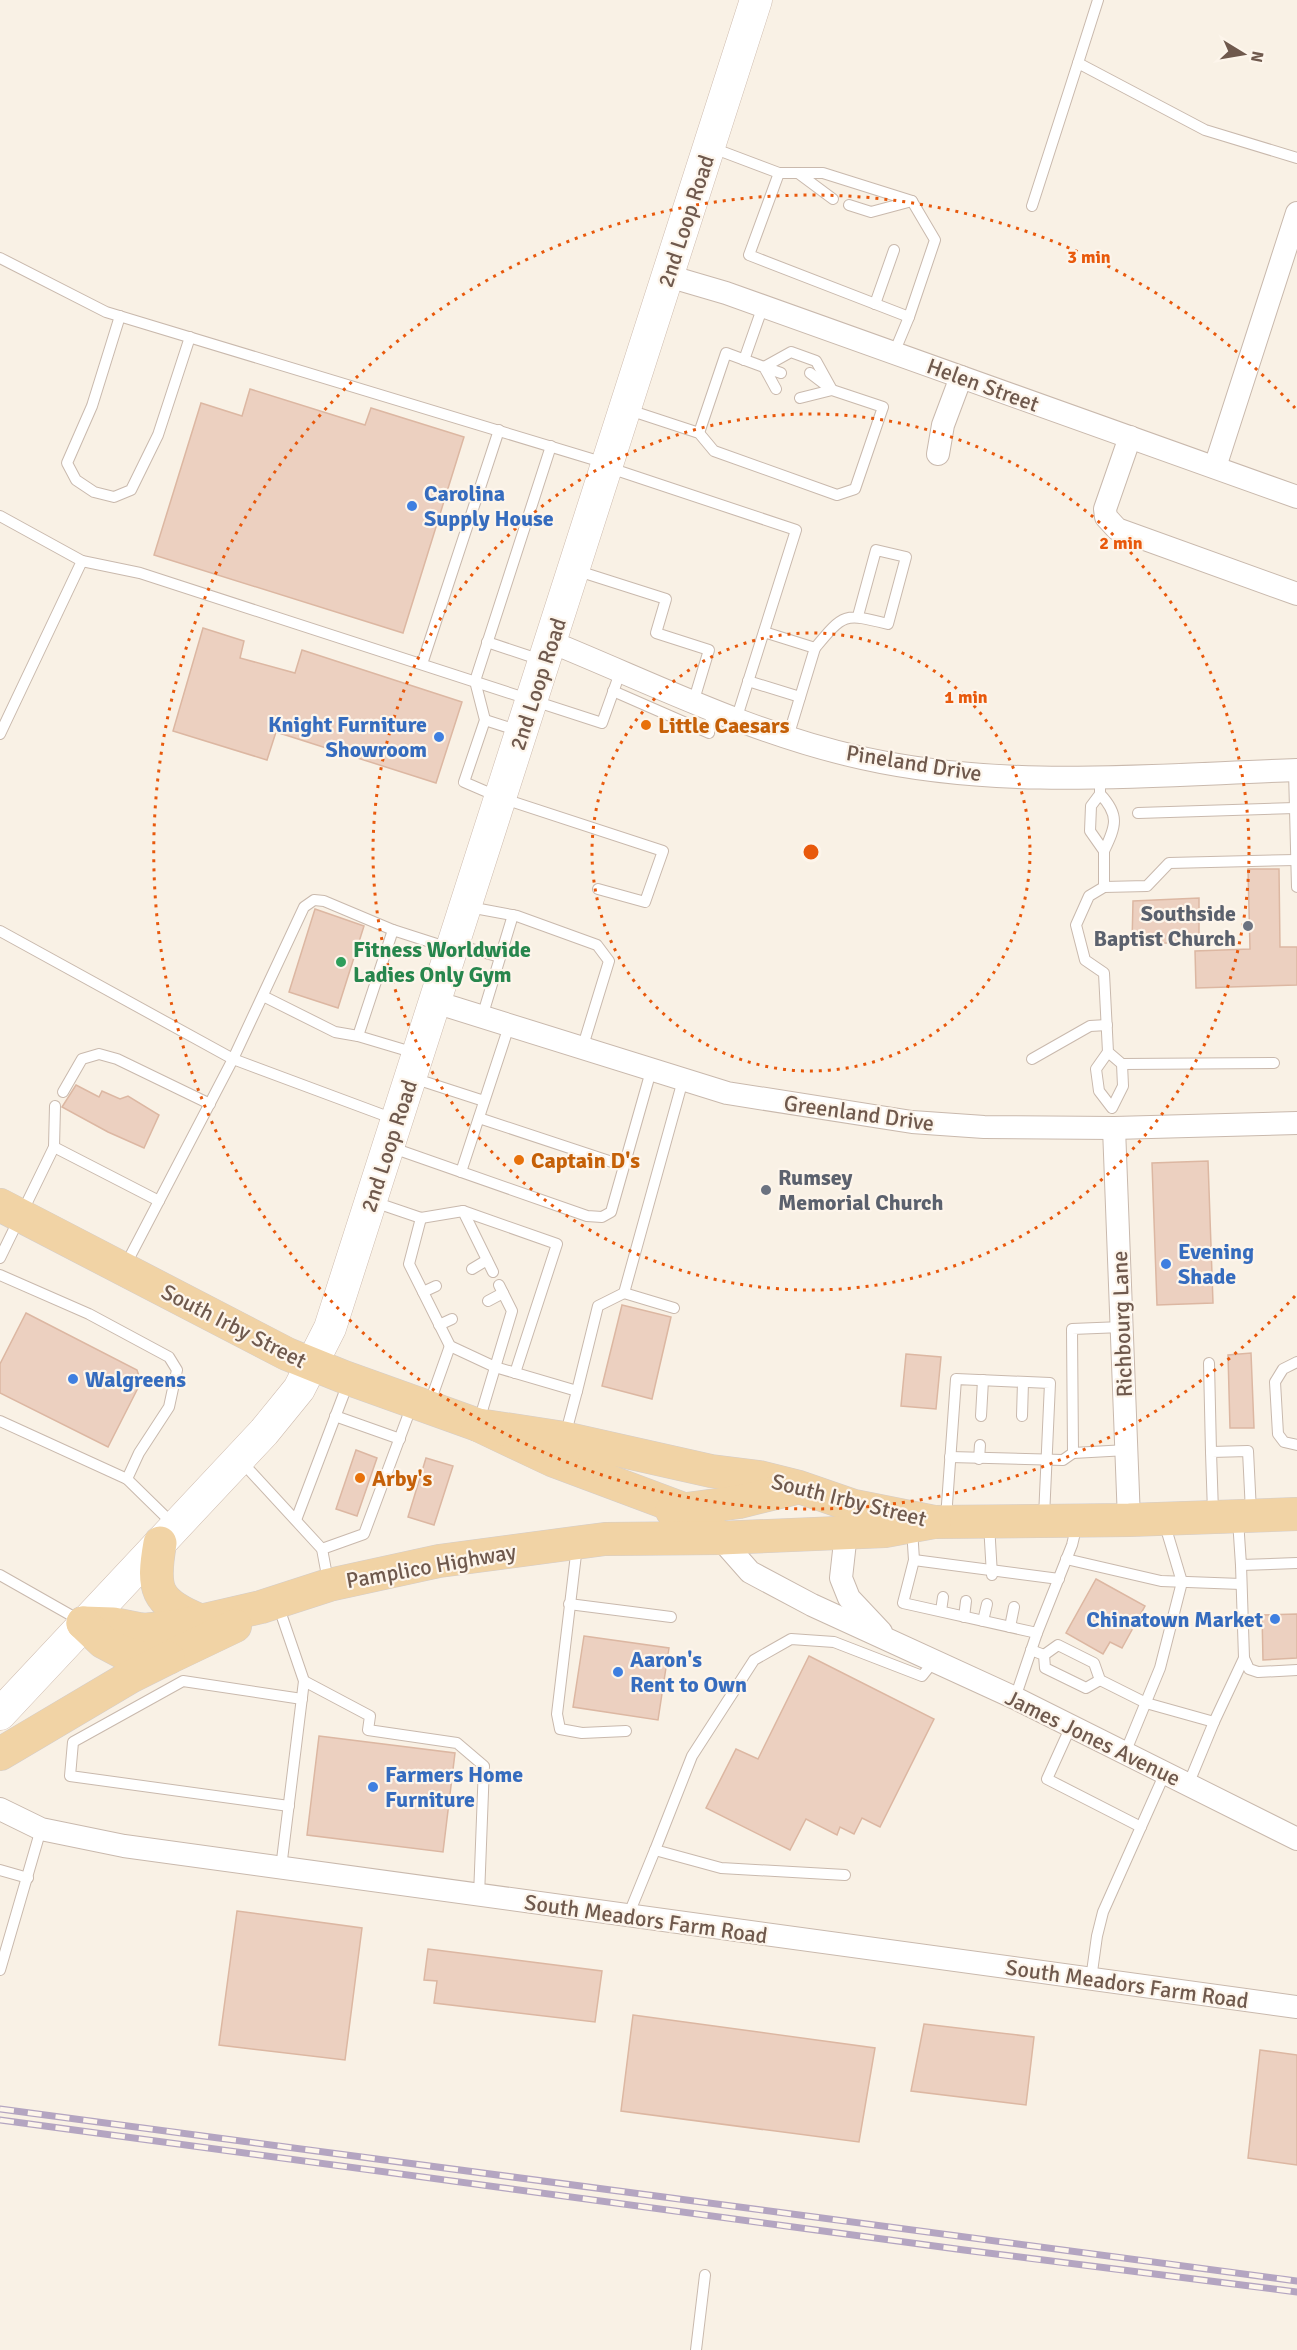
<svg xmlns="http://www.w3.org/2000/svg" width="1297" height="2350" viewBox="0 0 1297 2350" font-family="Signika,sans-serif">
<rect width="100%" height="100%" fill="#f9f1e5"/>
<!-- building -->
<g fill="#ecd0c0" stroke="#dcb7a2" stroke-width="1.5">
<polygon points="250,389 365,425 371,408 464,437 403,633 154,555 201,403 242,416"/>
<polygon points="203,628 244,641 240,658 295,673 302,650 462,702 436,783 276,732 267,760 173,731"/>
<polygon points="1248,869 1279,869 1280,947 1297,947 1297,985 1196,988 1195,951 1250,949"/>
<polygon points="1199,898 1199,942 1132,944 1133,901"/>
<polygon points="315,909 364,926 338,1008 289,992"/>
<polygon points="76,1085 99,1097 102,1091 120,1099 128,1096 159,1115 144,1148 108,1132 62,1107"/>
<polygon points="1208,1161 1213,1303 1157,1305 1152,1163"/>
<polygon points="622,1305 671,1317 652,1399 602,1386"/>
<polygon points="26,1313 137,1370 141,1382 108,1447 0,1393 0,1364"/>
<polygon points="1251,1353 1254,1428 1230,1428 1228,1355"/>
<polygon points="906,1354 941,1357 936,1409 901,1406"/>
<polygon points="356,1450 377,1458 357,1516 336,1509"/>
<polygon points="426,1458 453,1466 434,1525 408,1517"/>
<polygon points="1096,1579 1145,1606 1122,1648 1110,1642 1103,1654 1066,1633"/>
<polygon points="1297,1614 1297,1658 1263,1660 1262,1615"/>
<polygon points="584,1636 669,1648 658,1720 573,1707"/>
<polygon points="809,1656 934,1719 880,1827 862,1818 854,1834 840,1827 837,1835 806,1819 790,1850 706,1808 736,1749 758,1759"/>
<polygon points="319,1736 455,1753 443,1852 307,1835"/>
<polygon points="237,1911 362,1928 345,2060 219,2045"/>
<polygon points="428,1949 602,1971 595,2022 434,2003 437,1981 424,1980"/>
<polygon points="633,2015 875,2048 859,2142 621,2111"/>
<polygon points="924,2024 1034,2037 1026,2105 911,2091"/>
<polygon points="1260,2050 1297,2055 1297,2165 1248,2158"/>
</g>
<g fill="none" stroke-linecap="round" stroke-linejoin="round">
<!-- lane casing -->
<g stroke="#c9b9ad" stroke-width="12">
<g id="lane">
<polyline points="1078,63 1098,0"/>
<polyline points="710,147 779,173 749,255 909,317 935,240 912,201 823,173 779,173"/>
<polyline points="798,173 833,199"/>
<polyline points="849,205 871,212 912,201"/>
<polyline points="1032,206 1078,63 1205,130 1297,158"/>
<polyline points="0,258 106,312 605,463"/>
<polyline points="875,304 894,250"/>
<polyline points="120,316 92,406 67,463 76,480 94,492 114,497 131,490 158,435 190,337"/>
<polyline points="894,353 909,317"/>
<polyline points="744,360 763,306"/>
<polyline points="764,367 791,352 816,361 832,390"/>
<polyline points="764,367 781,373"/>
<polyline points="810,373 827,386"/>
<polyline points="626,409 699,433 714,451 837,495 855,489 883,407 832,390 800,398"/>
<polyline points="699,433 726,353 764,367 776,389"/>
<polyline points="551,446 475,681 485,720 464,782 501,798 663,851 645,902 598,889"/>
<polyline points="607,467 796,530 736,720"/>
<polyline points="0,516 82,561 0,734"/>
<polyline points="82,561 140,573 602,723 621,670"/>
<polyline points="575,570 666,599 656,633 709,650 693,703"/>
<polyline points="764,632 815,648 788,737"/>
<polyline points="487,642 541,660"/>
<path d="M815 648C844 613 844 613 888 624L906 557 876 550 858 616"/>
<polyline points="422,664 499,430"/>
<polyline points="748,681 800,697"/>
<polyline points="613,691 709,733 712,711"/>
<polyline points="485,720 519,731"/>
<polyline points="1294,770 1297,887"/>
<path d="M1100 777V794L1091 806 1090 831 1104 851C1116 826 1120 815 1100 794"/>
<polyline points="1138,813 1295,808"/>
<polyline points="1104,851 1104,887"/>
<polyline points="469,907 517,916 597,945 609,961 582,1049"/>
<polyline points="0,931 233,1059 394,1119"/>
<polyline points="454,944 500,957"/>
<polyline points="263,996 335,1032 358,1036"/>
<polyline points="482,1017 513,915"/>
<polyline points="1108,1052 1122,1064 1123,1086 1112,1108 1099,1091 1096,1069 1108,1052 1104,973 1085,960 1076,925 1089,896 1104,887 1147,886 1169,863 1296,860"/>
<polyline points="415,1053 358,1036 393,930 449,948"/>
<polyline points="1032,1059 1090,1026 1107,1025"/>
<polyline points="1122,1064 1274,1063"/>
<polyline points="413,1078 484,1101"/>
<polyline points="63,1092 82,1059 99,1054 117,1059 210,1104"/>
<polyline points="479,1118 624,1166"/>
<polyline points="54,1147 159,1201"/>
<polyline points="390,1147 587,1216 602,1217 611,1212 651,1071"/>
<polyline points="461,1172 509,1026"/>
<polyline points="374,1202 421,1218 463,1211 493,1272"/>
<polyline points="463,1211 557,1244 515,1373"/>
<polyline points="421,1218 409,1264 450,1346 495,1367 577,1391 565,1436"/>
<polyline points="0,1258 54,1147 55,1106"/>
<polyline points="125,1266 233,1059 304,907 314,900 324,901 393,930"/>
<polyline points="472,1269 487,1260"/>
<polyline points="0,1275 89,1314 169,1357 177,1370 169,1407 139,1453 127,1479 173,1524"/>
<polyline points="423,1292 436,1286"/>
<polyline points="488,1301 503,1293"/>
<polyline points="674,1308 624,1293 683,1080"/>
<polyline points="439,1325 452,1319"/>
<polyline points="1297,1362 1283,1369 1275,1382 1278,1434 1284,1442 1297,1445"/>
<polyline points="1209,1363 1211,1452"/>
<polyline points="577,1391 598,1306 624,1293"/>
<polyline points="429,1405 450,1346"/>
<polyline points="335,1416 400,1439"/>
<polyline points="981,1416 983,1380"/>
<polyline points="1022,1416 1023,1382"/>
<polyline points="0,1421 127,1479"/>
<polyline points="479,1421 512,1311 499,1285"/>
<polyline points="1073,1453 1072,1329 1122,1327"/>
<polyline points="950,1457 1063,1460 1073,1453 1127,1450"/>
<polyline points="979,1459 980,1445"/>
<polyline points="241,1461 322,1549 328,1581"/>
<polyline points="1213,1512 1211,1452 1248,1451 1251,1512"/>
<polyline points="946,1518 956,1379 1050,1383 1044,1517"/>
<polyline points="296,1520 348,1383"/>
<polyline points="1238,1520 1241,1565 1297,1563"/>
<polyline points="989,1524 992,1575"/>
<polyline points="912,1529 914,1560 903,1603 1037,1633 1072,1545 1077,1524"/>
<polyline points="577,1546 557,1714 560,1729 582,1733 626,1731"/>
<polyline points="322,1549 364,1534 412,1405"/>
<polyline points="1066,1559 1161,1581 1241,1584"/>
<polyline points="914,1560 1059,1579"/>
<polyline points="1241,1565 1244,1658 1249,1669 1258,1672 1297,1670"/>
<polyline points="0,1575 81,1621"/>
<polyline points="569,1604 671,1617"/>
<polyline points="278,1605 304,1681 281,1868"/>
<polyline points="941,1611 943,1597"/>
<polyline points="964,1617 966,1601"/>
<polyline points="983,1621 987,1604"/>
<polyline points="1010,1627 1014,1607"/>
<polyline points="1031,1650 1044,1655 1045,1668 1086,1688 1100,1680"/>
<polyline points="1044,1655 1058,1645 1094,1663 1100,1680 1146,1703 1214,1722 1188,1785"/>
<polyline points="304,1681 370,1716 368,1730 457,1743 484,1766 479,1896"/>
<polyline points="1015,1698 1037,1633"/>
<polyline points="1214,1722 1244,1658"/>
<polyline points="1071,1726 1047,1779 1141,1827"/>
<polyline points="1125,1753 1160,1668 1182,1582 1164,1522"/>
<polyline points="289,1806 70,1776 73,1742 183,1681 302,1699"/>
<polyline points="0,1870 28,1878"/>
<polyline points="845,1875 721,1868 655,1850 692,1756 754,1660 791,1639 834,1642 922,1676 934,1661"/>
<polyline points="628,1916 655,1850"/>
<polyline points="0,1970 41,1829"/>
<polyline points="1091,1979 1097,1936 1103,1912 1165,1773"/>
<polyline points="696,2350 705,2275"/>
</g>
</g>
<!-- street casing -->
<g stroke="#c9b9ad" stroke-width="24">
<g id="street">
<polyline points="668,276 726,293 1297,497"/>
<polyline points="1130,437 1105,509 1106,517 1117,529 1297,594"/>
<polyline points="938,454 943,425 961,377"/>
<polyline points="1215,467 1297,213"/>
<path d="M551 642C654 684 753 734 862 758 1004 790 1152 775 1297 770"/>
<polyline points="435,1002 727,1093 912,1122 984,1127 1114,1128 1297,1123"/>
<polyline points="1114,1128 1129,1520"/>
<polyline points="846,1533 841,1578 849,1598 881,1632"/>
<polyline points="720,1538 750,1572 812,1605 1015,1698 1297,1839"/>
<polyline points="0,1809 41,1829 124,1846 1297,2007"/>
</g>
</g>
<!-- secondary casing -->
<g stroke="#cebbae" stroke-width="33">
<polyline id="secondary" points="0,1714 264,1432 299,1389 330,1328 756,0"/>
</g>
<!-- primary casing -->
<g stroke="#d4cdca" stroke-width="34">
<g id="primary">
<polyline points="0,1205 287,1354 344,1377 478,1425 552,1460 683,1509 720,1538"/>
<polyline points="478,1425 564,1438 711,1471 759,1477 799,1487 854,1506 934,1522 1129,1520 1297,1514"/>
<polyline points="672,1511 739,1502 792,1489"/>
<path d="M160 1543C152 1589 155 1602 199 1620"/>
<polyline points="83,1623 113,1624 143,1630 174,1627 261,1607 329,1585 439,1561 605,1539 720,1538 885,1531 934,1522"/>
<polyline points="83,1623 103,1642 120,1651 142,1658 168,1658 235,1626"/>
<polyline points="0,1754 130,1677 168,1658"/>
</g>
</g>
<!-- lane -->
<use href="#lane" stroke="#fff" stroke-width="10"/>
<!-- street -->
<use href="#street" stroke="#fff" stroke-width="22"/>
<!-- secondary -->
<use href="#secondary" stroke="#fff" stroke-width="32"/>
<!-- primary -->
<use href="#primary" stroke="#f1d3a5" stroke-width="33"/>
<!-- rail casing -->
<g stroke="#b4a5c1" stroke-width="7">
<g id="rail">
<polyline points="0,2109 1297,2281"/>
<polyline points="0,2120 964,2250 1297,2292"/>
</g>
</g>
<!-- rail -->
<use href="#rail" stroke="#fdf5eb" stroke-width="4.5" stroke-dasharray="14" stroke-linecap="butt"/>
</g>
<!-- distance rings -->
<g fill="none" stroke="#e8590c" stroke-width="3" stroke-dasharray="3 6">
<circle cx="811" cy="852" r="219"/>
<circle cx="811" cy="852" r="438"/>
<path d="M1295 1296A657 657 0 1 1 1295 408"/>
</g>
<!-- markers -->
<g fill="#3f7fe0" stroke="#fdf5eb" stroke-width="2">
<circle cx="412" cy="506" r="6"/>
<circle cx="439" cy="737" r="6"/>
<circle cx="1166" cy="1264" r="6"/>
<circle cx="73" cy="1379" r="6"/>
<circle cx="1275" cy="1619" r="6"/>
<circle cx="618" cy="1672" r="6"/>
<circle cx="373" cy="1787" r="6"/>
</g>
<g fill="#e8710a" stroke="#fdf5eb" stroke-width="2">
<circle cx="646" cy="725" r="6"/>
<circle cx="519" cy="1160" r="6"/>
<circle cx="360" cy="1478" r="6"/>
</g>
<g fill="#6b7280" stroke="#fdf5eb" stroke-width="2">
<circle cx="1248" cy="926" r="6"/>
<circle cx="766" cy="1190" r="6"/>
</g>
<circle fill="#2e9e5b" stroke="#fdf5eb" stroke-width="2" cx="341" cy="962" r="6"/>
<g text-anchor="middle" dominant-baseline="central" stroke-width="4.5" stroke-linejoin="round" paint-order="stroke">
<!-- street labels -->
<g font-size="22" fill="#6f594d" stroke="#fdf5eb">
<text transform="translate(686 221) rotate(-72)">2nd Loop Road</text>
<text transform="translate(983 385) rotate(20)">Helen Street</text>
<text transform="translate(538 684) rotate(-72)">2nd Loop Road</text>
<text transform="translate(914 763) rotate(9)">Pineland Drive</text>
<text transform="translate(859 1113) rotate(8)">Greenland Drive</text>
<text transform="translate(389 1146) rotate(-72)">2nd Loop Road</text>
<text transform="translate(1122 1324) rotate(-92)">Richbourg Lane</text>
<text transform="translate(234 1326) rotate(27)">South Irby Street</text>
<text transform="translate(849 1500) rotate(14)">South Irby Street</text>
<text transform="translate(431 1566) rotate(-10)">Pamplico Highway</text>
<text transform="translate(1093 1738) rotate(26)">James Jones Avenue</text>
<text transform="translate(646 1919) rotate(8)">South Meadors Farm Road</text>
<text transform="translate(1127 1984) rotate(8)">South Meadors Farm Road</text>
</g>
<!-- shop labels -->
<g font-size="22" font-weight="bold" fill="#366cbe" stroke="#fdf5eb" text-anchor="start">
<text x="424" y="493">Carolina<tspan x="424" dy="25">Supply House</tspan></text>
<text x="427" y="724" text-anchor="end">Knight Furniture<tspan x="427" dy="25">Showroom</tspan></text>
<text x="1178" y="1251">Evening<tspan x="1178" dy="25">Shade</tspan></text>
<text x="85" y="1379">Walgreens</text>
<text x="1263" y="1619" text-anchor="end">Chinatown Market</text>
<text x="630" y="1659">Aaron's<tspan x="630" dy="25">Rent to Own</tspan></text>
<text x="385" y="1774">Farmers Home<tspan x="385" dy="25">Furniture</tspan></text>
</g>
<!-- food labels -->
<g font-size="22" font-weight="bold" fill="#c56008" stroke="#fdf5eb" text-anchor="start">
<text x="658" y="725">Little Caesars</text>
<text x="531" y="1160">Captain D's</text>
<text x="372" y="1478">Arby's</text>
</g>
<!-- worship labels -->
<g font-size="22" font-weight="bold" fill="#5b616d" stroke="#fdf5eb" text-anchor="end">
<text x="1236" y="913">Southside<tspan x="1236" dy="25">Baptist Church</tspan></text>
<text x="778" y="1177" text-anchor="start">Rumsey<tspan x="778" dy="25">Memorial Church</tspan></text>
</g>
<!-- leisure labels -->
<g font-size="22" font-weight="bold" fill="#27864d" stroke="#fdf5eb" text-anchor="start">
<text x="353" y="949">Fitness Worldwide<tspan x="353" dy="25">Ladies Only Gym</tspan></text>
</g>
</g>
<circle cx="811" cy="852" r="9" fill="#e8590c" stroke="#fdf5eb" stroke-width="3"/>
<g font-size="18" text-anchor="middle" font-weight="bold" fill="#e8590c" stroke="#fdf5eb" stroke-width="4.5" stroke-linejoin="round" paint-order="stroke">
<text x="1089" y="263">3 min</text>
<text x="1121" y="549">2 min</text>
<text x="966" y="703">1 min</text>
</g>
<!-- north arrow -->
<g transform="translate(1243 54) rotate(101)" stroke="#fdf5eb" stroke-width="4.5" paint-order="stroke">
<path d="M0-4.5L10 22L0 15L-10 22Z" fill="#6f594d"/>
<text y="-9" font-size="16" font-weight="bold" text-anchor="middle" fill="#6f594d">N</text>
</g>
</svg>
